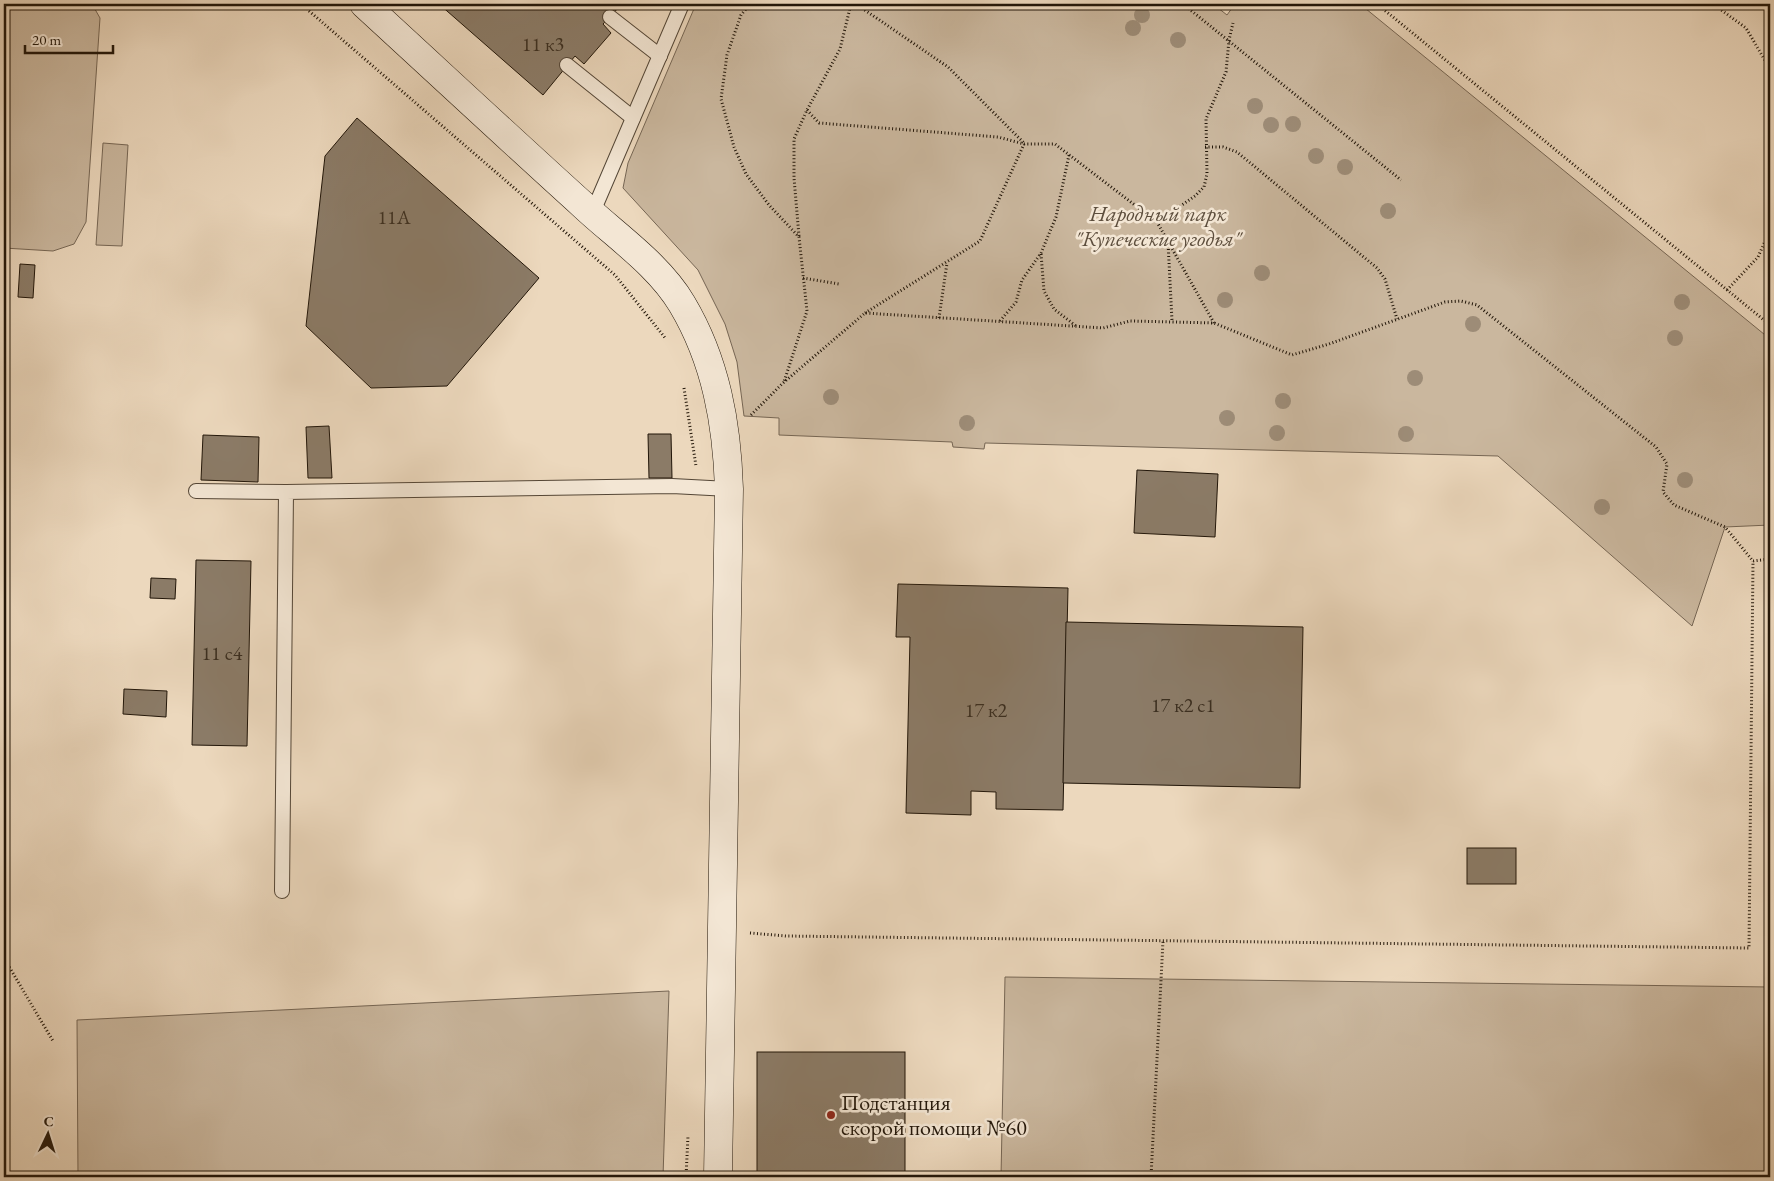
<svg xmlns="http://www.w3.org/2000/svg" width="1774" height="1181" viewBox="0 0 1774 1181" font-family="'EB Garamond',serif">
<rect width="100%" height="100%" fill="#ecd8bd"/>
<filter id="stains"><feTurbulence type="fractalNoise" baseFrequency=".004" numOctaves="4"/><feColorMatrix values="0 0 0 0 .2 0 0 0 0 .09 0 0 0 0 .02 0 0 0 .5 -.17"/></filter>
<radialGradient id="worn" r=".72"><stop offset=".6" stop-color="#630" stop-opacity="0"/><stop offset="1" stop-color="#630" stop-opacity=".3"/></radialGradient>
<!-- green -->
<g fill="#cab79e" stroke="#766654">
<polygon points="4,4 92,4 100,18 86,222 74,244 53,251 4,248"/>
<polygon points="696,4 1213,4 1227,15 1235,4 1360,4 1770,339 1770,525 1725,527 1692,626 1498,456 985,443 984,449 953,447 952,442 779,435 779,418 744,416 737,362 725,324 698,270 623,188 628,163"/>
<polygon points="103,143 128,145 122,246 96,245"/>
<polygon points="1005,977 1770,987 1770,1177 1001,1177"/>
<polygon points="669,991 663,1177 78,1177 77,1020"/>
</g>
<!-- building -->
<g fill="#8b7b67" stroke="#221609">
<polygon points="439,4 622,4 603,24 611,33 584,64 575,56 543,95"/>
<polygon points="357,118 539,278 447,386 371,388 306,326 325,156"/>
<polygon points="4,258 8,258 6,290 4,290"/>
<polygon points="20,264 35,265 33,298 18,297"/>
<polygon points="329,426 332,478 308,478 306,427"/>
<polygon points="648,434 671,434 672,478 649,478"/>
<polygon points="203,435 259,437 258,482 201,480"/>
<polygon points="1137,470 1218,474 1215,537 1134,533"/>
<polygon points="196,560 251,561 247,746 192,745"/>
<polygon points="151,578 176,579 175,599 150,598"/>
<polygon points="898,584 1068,588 1063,810 996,809 996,792 971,791 971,815 906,813 910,637 896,637"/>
<polygon points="1066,622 1303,627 1300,788 1063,783"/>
<polygon points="124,689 167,691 166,717 123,714"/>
<rect x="1467" y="848" width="49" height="36"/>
<rect x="757" y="1052" width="148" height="125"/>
</g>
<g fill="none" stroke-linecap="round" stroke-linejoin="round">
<!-- lane casing -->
<g stroke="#544636" stroke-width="16">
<g id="lane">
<polyline points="610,17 660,56"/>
<polyline points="567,65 633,118"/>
<polyline points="592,214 682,4"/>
<polyline points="196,491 286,492"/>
<polyline points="282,891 286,492 672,486 729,489"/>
</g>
</g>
<!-- secondary casing -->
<g stroke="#221609" stroke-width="29">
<path id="secondary" d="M364 4C437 71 510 139 584 206 616 236 659 265 682 304 716 361 727 424 729 489L718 1177"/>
</g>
<!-- path -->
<g stroke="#221609" stroke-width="3" stroke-dasharray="1 2.5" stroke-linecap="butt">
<polyline points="301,4 615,275 666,339"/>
<polyline points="750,4 741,15 727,55 721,99 734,147 746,174 769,205 799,237 807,311 784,382"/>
<polyline points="856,4 948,67 1024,143"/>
<polyline points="1183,4 1401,180"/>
<polyline points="1377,4 1770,325"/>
<polyline points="1713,4 1746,28 1770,69"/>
<polyline points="807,110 819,123 998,137 1024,144 1055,144 1157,222"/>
<polyline points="1205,147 1223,147 1237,152 1377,268 1385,279 1397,319"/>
<polyline points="799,236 794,178 794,139 807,110 840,49 851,4"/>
<polyline points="1168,242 1172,321"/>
<polyline points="1041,254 1044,291 1054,309 1076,326"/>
<polyline points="803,278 839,284"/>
<polyline points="1727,290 1758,257 1770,230"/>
<polyline points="865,313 980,241 1024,144"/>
<polyline points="939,318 947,263"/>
<polyline points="1000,321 1016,302 1022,280 1041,253 1056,217 1069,155"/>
<polyline points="1214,323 1157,222 1195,196 1204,187 1207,174 1206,119 1226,72 1229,40 1233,23"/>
<polyline points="684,388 696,466"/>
<polyline points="751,415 783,383 865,313 1103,328 1130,321 1214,323 1292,355 1329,344 1445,302 1461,301 1477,305 1656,447 1667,464 1663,492 1674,505 1725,527 1753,561 1770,559"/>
<polyline points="750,933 786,936 1749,948 1753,561"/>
<polyline points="4,958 53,1041"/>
<polyline points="686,1177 688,1136"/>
<polyline points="1151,1177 1163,941"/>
</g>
<!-- lane -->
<use href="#lane" stroke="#f3e6d4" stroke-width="14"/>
<!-- secondary -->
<use href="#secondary" stroke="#f3e6d4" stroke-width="28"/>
</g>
<!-- trees -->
<g fill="#9d8c77">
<circle cx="1142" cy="15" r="8"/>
<circle cx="1133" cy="28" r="8"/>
<circle cx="1178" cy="40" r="8"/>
<circle cx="1255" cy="106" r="8"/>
<circle cx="1293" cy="124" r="8"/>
<circle cx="1271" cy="125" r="8"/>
<circle cx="1316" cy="156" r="8"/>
<circle cx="1345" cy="167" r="8"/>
<circle cx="1388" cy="211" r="8"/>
<circle cx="1262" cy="273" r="8"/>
<circle cx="1225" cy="300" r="8"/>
<circle cx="1682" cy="302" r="8"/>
<circle cx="1473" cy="324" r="8"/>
<circle cx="1675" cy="338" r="8"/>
<circle cx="1415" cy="378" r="8"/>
<circle cx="831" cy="397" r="8"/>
<circle cx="1283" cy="401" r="8"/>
<circle cx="1227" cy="418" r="8"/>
<circle cx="967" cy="423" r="8"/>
<circle cx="1277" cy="433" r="8"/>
<circle cx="1406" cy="434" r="8"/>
<circle cx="1685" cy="480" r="8"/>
<circle cx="1602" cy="507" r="8"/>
</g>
<!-- markers -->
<circle fill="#8f2418" stroke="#f3e6d4" stroke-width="2" cx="831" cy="1115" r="5"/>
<g text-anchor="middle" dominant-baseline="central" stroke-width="5" stroke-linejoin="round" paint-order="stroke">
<!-- number labels -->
<g font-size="20" fill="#3c2f20">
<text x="543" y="44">11 к3</text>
<text x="394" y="217">11А</text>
<text x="222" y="653">11 с4</text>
<text x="1183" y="705">17 к2 с1</text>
<text x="986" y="710">17 к2</text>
</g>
<!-- park labels -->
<g font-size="22" font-style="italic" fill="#5d4e3d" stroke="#f3e6d4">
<text x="1158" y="213">Народный парк<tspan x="1158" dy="25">"Купеческие угодья"</tspan></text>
</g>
<!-- poi labels -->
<g font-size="22" fill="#221609" stroke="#f3e6d4" text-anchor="start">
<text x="841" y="1102">Подстанция<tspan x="841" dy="25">скорой помощи №60</tspan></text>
</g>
</g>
<!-- margin -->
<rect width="1774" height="1181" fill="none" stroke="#ecd8bd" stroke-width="20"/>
<rect x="5" y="5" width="1764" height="1171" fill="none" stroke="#221609" stroke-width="2.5"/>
<rect x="10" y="10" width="1754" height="1161" fill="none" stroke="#221609"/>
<!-- north arrow -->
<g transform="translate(48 1134) rotate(4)" stroke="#f3e6d4" stroke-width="4" paint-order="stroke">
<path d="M0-4L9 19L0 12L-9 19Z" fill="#221609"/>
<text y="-8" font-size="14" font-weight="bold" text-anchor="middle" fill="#221609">С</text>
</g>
<!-- scale -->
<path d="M25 45v8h88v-8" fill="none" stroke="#221609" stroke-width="2.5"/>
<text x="32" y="45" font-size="15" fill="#221609" stroke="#f3e6d4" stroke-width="4" paint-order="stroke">20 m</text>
<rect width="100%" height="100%" filter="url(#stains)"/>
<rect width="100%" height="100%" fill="url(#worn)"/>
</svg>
